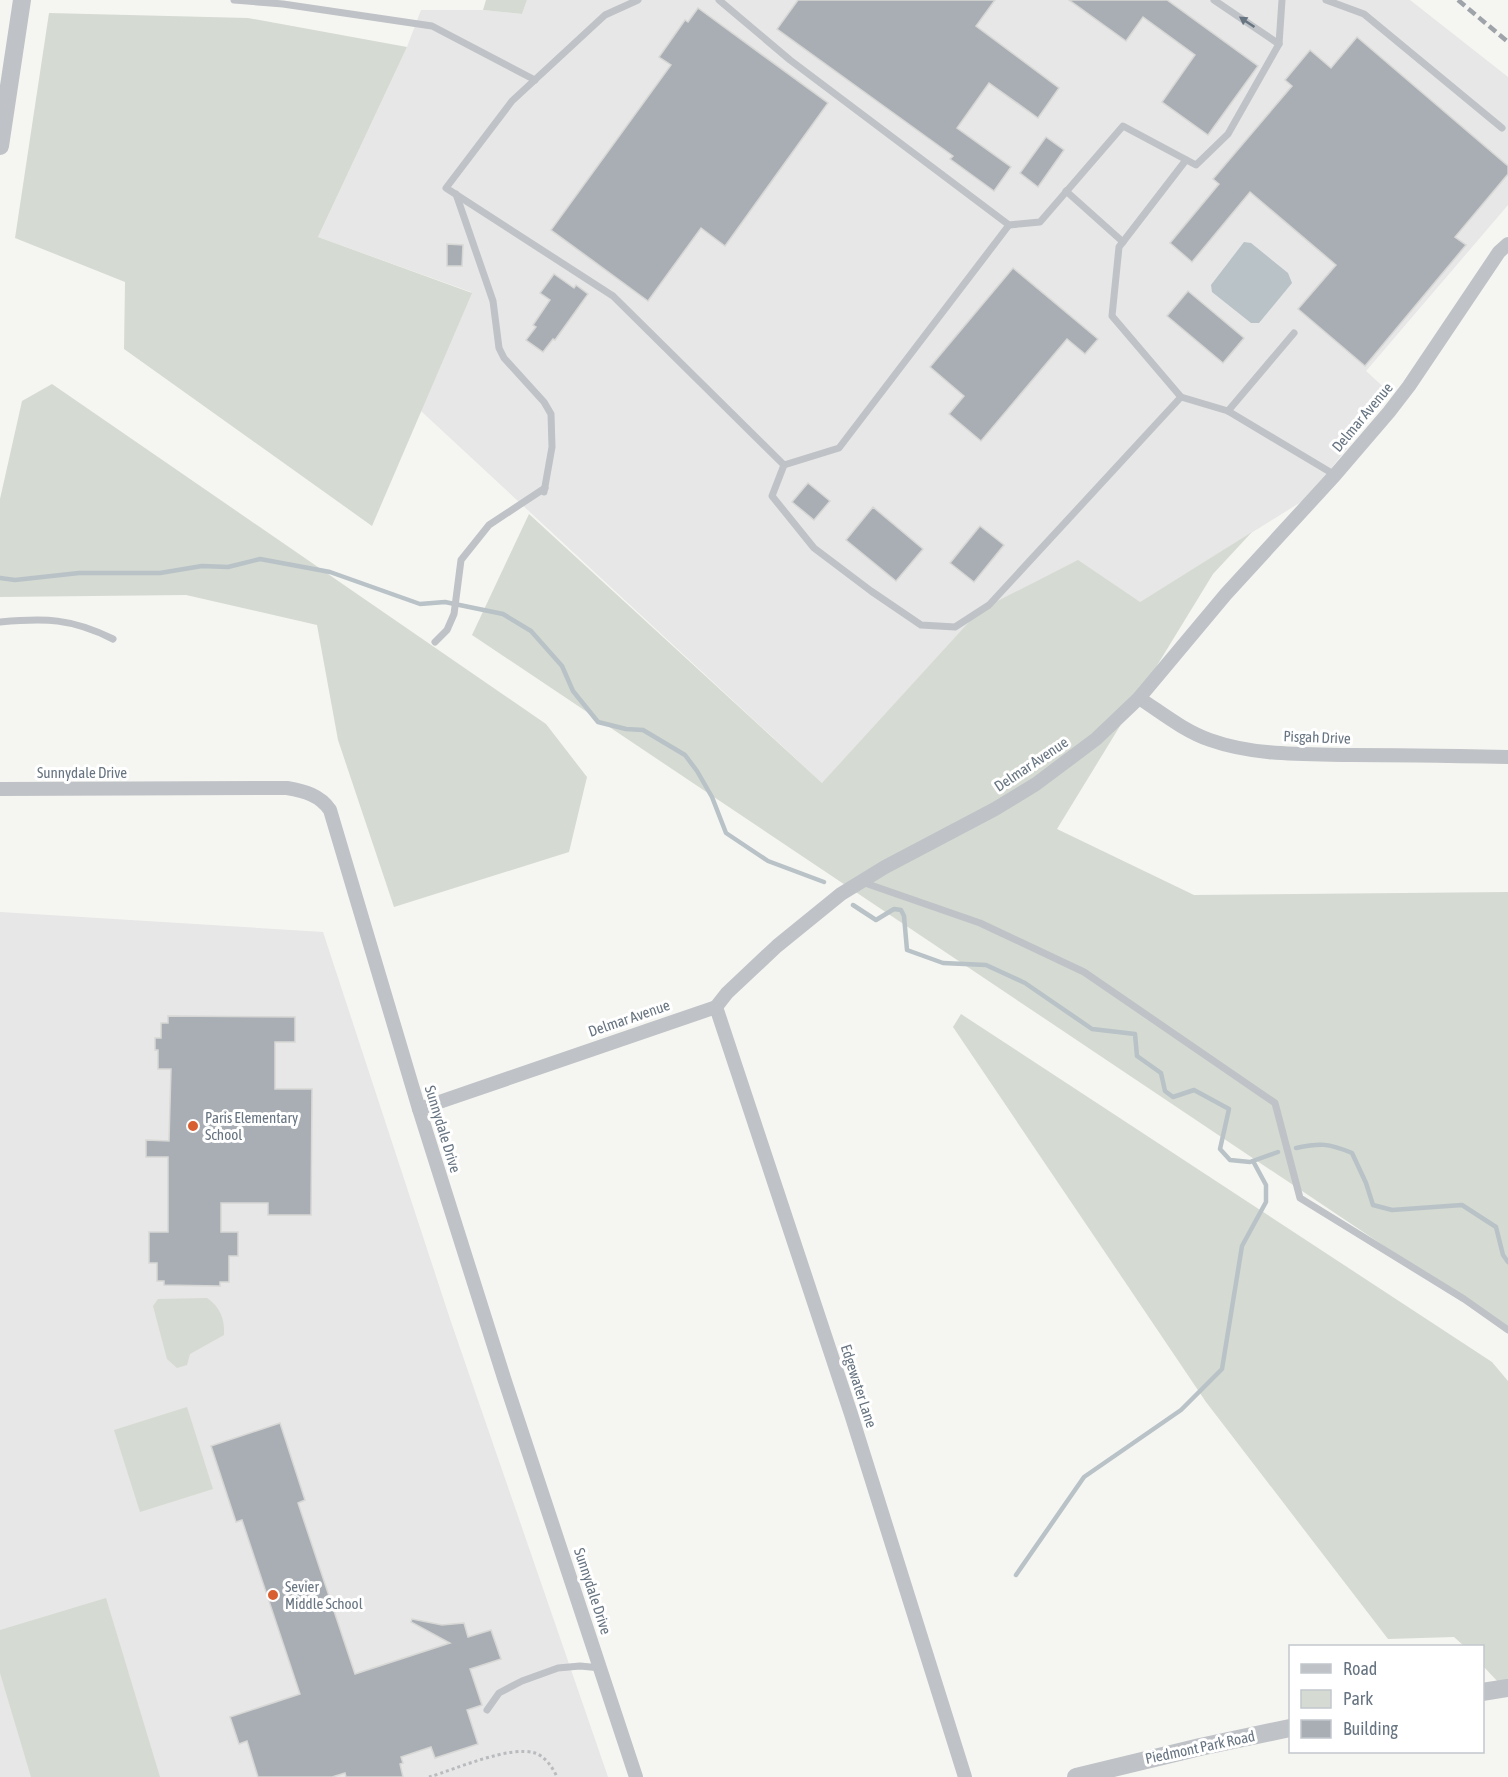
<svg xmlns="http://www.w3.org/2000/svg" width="1508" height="1777" viewBox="0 0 1508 1777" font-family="'Asap Condensed',sans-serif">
<rect width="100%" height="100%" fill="#f5f6f2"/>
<!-- built -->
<g fill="#e6e7e6">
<polygon points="527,0 1410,0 1508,77 1508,205 1366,371 1390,393 1309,497 1140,602 822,783 421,411 471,292 318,237 407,47 421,10 483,10 522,14"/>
<polygon points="0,912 323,932 450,1319 608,1777 0,1777"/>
</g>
<!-- green -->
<g fill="#d5dad2">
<polygon points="486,0 527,0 522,14 483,10"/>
<polygon points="49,13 248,18 407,47 318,237 472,293 372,526 124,349 125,282 15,238"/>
<polygon points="52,384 546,724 587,777 569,852 394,907 338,740 317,625 186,595 0,597 0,499 22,401"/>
<polygon points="529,514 822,783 980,610 1078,560 1140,602 1252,532 1213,574 1057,829 1194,895 1508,892 1508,1329 472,635"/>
<polygon points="961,1014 1492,1362 1508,1381 1508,1683 1500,1684 1483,1666 1482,1646 1464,1646 1454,1637 1388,1639 1206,1402 953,1027"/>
<path d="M207 1298C220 1307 225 1319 224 1335L190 1354 187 1365 177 1368 167 1359 153 1306 158 1299Z"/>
<polygon points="187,1407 213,1489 140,1512 114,1430"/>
<polygon points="106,1598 160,1777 31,1777 0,1673 0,1630"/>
</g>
<!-- water -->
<polygon fill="#b8c2c7" points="1244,242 1251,243 1288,273 1292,283 1259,323 1251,323 1212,292 1211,285"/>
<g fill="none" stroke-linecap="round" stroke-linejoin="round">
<!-- stream -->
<g stroke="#b8c2c7" stroke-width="4.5">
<polyline points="0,578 15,580 79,573 160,573 202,566 228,567 260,559 330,572 420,604 445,602 503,614 531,631 562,666 573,691 598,722 626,729 643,730 685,755 697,771 712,797 726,833 768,861 824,882"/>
<polyline points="853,905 876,920 894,909 901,910 904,916 907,950 943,963 986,965 1025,983 1092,1029 1135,1034 1137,1056 1161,1073 1165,1091 1173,1097 1194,1090 1229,1109 1220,1149 1230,1160 1250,1162 1278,1152"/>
<path d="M1296 1148C1320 1143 1328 1143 1352 1153L1366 1183 1373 1205 1392 1210 1462 1205 1496 1227 1503 1255 1508 1262"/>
<polyline points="1016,1575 1084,1477 1181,1410 1222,1369 1242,1246 1266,1202 1266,1185 1253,1161"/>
</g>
</g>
<!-- building -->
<g fill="#a8aeb4" stroke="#d7d7d5" stroke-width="1.5">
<polygon points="798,0 995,0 976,26 1059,88 1038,118 989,83 957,128 1011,167 994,191 950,159 953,156 777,29"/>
<polygon points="1069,0 1167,0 1258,66 1208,135 1162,102 1195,55 1143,17 1126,41"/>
<polygon points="698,8 828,103 725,246 701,228 648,301 551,230 671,65 659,57 685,20 688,22"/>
<polygon points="1357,37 1508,166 1508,174 1455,237 1466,245 1365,366 1298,309 1336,265 1250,192 1192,262 1170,243 1219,184 1213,179 1292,86 1285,80 1310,50 1331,68"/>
<polygon points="1046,137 1064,150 1038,187 1020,173"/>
<polygon points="447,244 463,245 462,266 447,266"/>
<polygon points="1013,268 1098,339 1085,354 1067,339 981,441 949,414 964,396 930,367"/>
<polygon points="554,274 574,288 576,285 588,294 555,340 553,339 543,352 526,340 536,327 533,325 550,300 540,293"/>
<polygon points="1188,291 1244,338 1223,363 1167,316"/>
<polygon points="808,483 830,501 814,520 792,502"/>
<polygon points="873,507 923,549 896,581 846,540"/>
<polygon points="980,526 1004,545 974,582 950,563"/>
<polygon points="168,1016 295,1017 295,1042 275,1042 275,1089 312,1089 311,1215 268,1215 268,1203 221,1203 221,1232 238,1232 238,1256 229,1256 229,1282 220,1282 220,1286 164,1285 164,1281 157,1281 157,1263 149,1263 149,1232 168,1232 168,1157 146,1157 146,1140 169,1141 171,1069 158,1069 158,1050 155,1050 155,1038 161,1038 161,1023 168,1023"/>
<polygon points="280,1423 305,1500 298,1503 355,1674 450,1643 411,1622 412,1619 442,1625 464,1623 468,1637 491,1630 501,1659 470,1669 482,1705 467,1710 478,1744 435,1758 431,1747 401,1757 403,1763 400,1764 403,1777 346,1777 345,1773 332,1777 258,1777 247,1741 239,1744 230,1717 300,1694 242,1520 236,1522 211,1446"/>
</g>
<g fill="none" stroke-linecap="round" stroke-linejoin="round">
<!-- path -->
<path stroke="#b9bbbe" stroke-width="3" stroke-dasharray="3 3" stroke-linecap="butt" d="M429 1777C456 1769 510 1745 535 1753 545 1756 553 1768 557 1777"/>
<!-- service -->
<g stroke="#bfc2c6" stroke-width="7">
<polyline points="234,0 283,4 432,26 535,80"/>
<polyline points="638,0 605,15 512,101 446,188 613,296 784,465 839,448 1009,225"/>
<polyline points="719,0 790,60 1009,225 1040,222 1123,126 1196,165 1228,134 1279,44 1282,0"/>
<polyline points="1214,0 1279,44"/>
<polyline points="1326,0 1364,14 1502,128"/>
<polyline points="1066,191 1123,242"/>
<polyline points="456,194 493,301 499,348 504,358 544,402 551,414 552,447 544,492"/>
<polyline points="1181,397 1112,316 1119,247 1186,160"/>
<polyline points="1228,411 1294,333"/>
<polyline points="784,465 772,496 814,548 871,591 921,625 955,627 989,605 1181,397 1228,411 1335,475"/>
<path d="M0 622C45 618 71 618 113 639"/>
<polyline points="435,642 447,630 454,614 461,560 489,525 545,488"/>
<polyline points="862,882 980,923 1084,972 1275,1103 1300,1198 1464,1299 1508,1330"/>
<polyline points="487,1710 499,1693 522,1681 558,1668 580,1666 601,1668"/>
</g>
<!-- minor -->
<g stroke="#bfc2c6" stroke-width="14">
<path d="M1139 698C1162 713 1184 731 1210 740 1255 756 1304 754 1351 755 1404 755 1456 756 1508 757"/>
<path d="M0 789 287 788C304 791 320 795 330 810L419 1109 504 1378 636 1777"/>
<polyline points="716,1007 851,1414 965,1777"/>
<polyline points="419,1109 716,1007 727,993 777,946 841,894 885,867 995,809 1036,784 1096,739 1139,698 1226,594 1335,475 1389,412 1409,386 1499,252 1508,244"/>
</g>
<!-- tertiary -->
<g stroke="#bfc2c6" stroke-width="18">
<polyline points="0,146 22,0"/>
<polyline points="1482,1692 1508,1688"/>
<polyline points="1076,1777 1200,1747 1290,1728"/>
</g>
<!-- rail -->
<polyline stroke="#9fa4aa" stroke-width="4.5" stroke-dasharray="9 4.5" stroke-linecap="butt" points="1458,0 1508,42"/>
</g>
<!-- one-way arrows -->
<defs><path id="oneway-solid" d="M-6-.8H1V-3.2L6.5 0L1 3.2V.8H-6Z" transform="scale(1.5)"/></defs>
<use fill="#677481" href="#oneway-solid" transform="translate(1247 22) rotate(-146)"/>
<!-- markers -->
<g fill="#d75f31" stroke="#fff" stroke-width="2">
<circle cx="193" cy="1126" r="6"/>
<circle cx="273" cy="1595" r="6"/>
</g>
<g text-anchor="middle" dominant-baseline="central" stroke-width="6" stroke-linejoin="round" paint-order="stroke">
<!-- street labels -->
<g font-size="15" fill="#677481" stroke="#fff">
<text transform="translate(1362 417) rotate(-50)">Delmar Avenue</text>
<text transform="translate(1317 737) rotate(2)">Pisgah Drive</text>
<text transform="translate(1031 764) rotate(-34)">Delmar Avenue</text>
<text x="82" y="772">Sunnydale Drive</text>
<text transform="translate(629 1018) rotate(-19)">Delmar Avenue</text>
<text transform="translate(443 1129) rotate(73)">Sunnydale Drive</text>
<text transform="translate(859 1386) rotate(72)">Edgewater Lane</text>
<text transform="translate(593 1591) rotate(72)">Sunnydale Drive</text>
<text transform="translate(1200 1747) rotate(-12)">Piedmont Park Road</text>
</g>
<!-- poi labels -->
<g font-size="15" fill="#677481" stroke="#fff" text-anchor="start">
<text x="205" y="1117">Paris Elementary<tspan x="205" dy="17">School</tspan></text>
<text x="285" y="1586">Sevier<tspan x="285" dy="17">Middle School</tspan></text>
</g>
</g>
<!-- legend -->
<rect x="1289" y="1645" width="195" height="108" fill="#ffffff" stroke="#c2c7cd" stroke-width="1.5"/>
<rect x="1301" y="1664" width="30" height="9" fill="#bfc2c6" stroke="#c2c7cd" stroke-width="1.5"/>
<text x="1343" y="1675" font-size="18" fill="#677481">Road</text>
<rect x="1301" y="1690" width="30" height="18" fill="#d5dad2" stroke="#c2c7cd" stroke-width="1.5"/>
<text x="1343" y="1705" font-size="18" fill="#677481">Park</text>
<rect x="1301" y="1720" width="30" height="18" fill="#a8aeb4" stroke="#c2c7cd" stroke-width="1.5"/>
<text x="1343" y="1735" font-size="18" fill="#677481">Building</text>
</svg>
